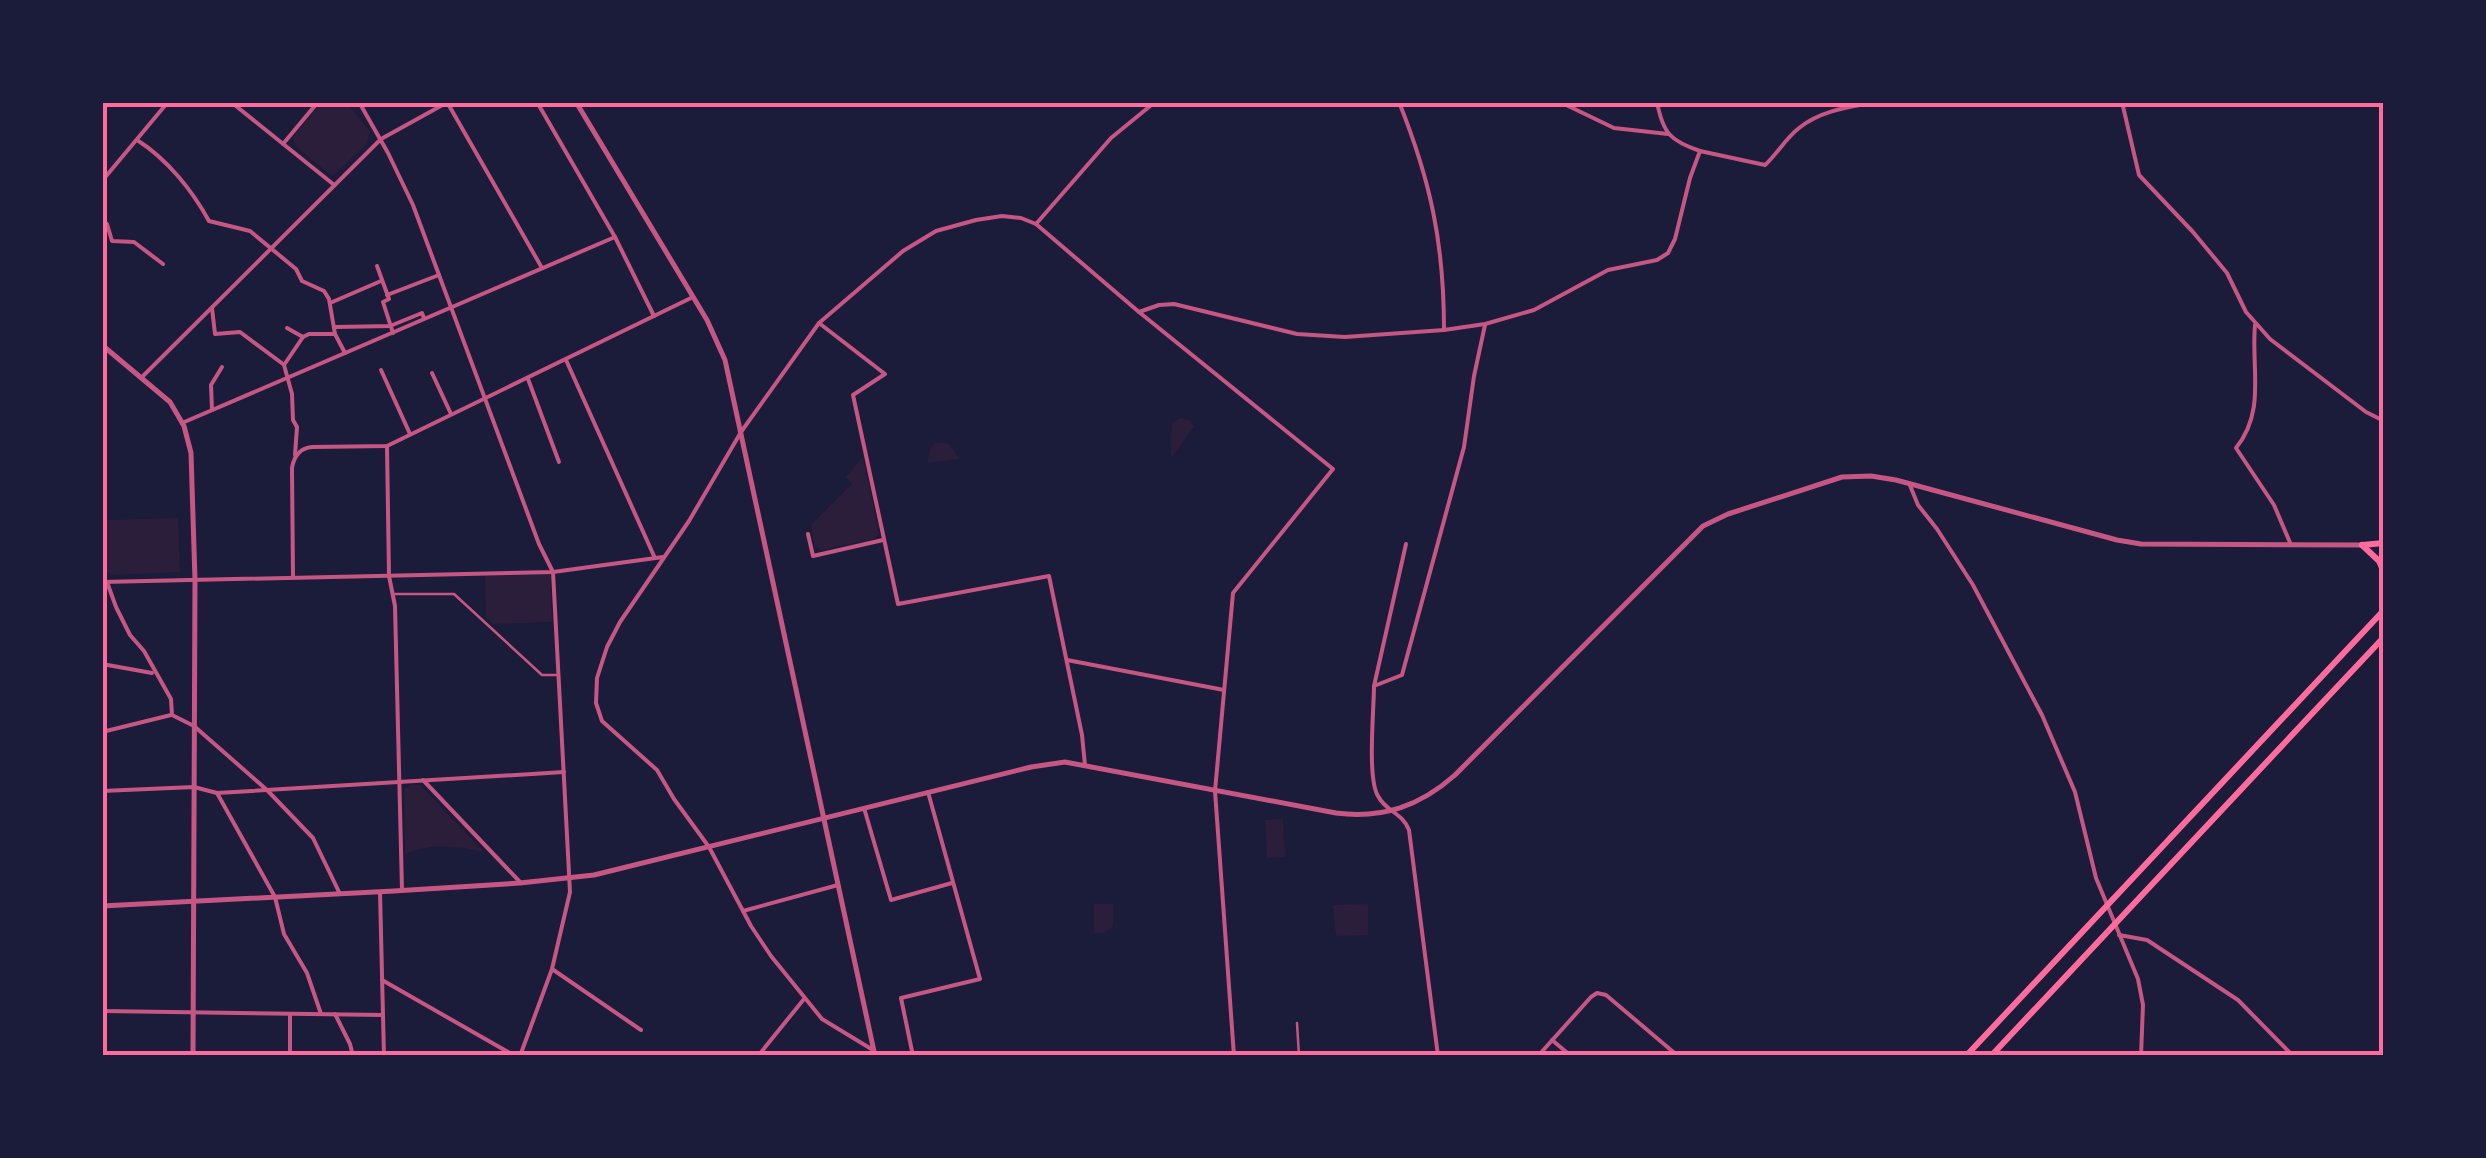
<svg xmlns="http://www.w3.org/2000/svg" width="2486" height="1158" viewBox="0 0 2486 1158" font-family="Barlow,sans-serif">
<rect width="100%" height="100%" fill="#1b1b3a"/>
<!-- green -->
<g fill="#2a1e3b">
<polygon points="321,103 346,103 370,131 367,144 332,176 296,146 293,137"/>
<polygon points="1180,418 1190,420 1194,427 1171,458 1172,423"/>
<polygon points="943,442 949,444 959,459 927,463 930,449 935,443"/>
<polygon points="863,457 879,533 874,539 821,550 814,546 811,525 852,484 846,477"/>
<polygon points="178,518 180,572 114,575 103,570 103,520"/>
<polygon points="550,574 552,622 493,624 486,617 485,576"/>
<path d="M411 785H420L484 852C457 846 431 843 405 854L404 789Z"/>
<polygon points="1283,819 1285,857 1267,858 1265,820"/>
<polygon points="1094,904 1113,904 1113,926 1104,933 1094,933"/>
<polygon points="1368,904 1368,935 1336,936 1333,905"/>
</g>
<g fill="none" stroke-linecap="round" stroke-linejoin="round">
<!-- service -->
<g stroke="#c65784" stroke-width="2.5">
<polyline points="395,594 454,594 542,675 556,675"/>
<polyline points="1297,1023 1299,1056"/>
</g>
<!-- minor -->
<g stroke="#c65784" stroke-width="4">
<polyline points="231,102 333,184"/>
<polyline points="359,102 388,153 413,205 539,544 553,572 570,892 552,969 520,1056"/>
<polyline points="447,102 542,268"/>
<polyline points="537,102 615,237 654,316"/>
<path d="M1399 102C1431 182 1444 244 1444 330"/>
<polyline points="1560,102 1614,128 1668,134"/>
<path d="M1657 102C1663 134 1671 141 1700 151"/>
<polyline points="2122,102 2139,175 2193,232 2227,273 2246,312 2270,339 2366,412 2384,421"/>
<path d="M137 140C167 159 192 190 209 221L250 231 296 269 302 281 324 291 329 299 335 334 345 353"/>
<polyline points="283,144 318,102"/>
<polyline points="102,181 168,102"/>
<polyline points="102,220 107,224 112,241 134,242 163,264"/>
<polyline points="1036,224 1111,138 1155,102"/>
<polyline points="377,266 389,299 383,302 393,333"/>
<polyline points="387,295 439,275"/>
<polyline points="330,303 381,281"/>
<polyline points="212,308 215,334 240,332 283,364"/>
<path d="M1139 312 1159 305 1174 304 1297 334 1345 337 1444 330 1485 324 1534 310 1608 270 1657 260 1668 253 1675 239 1690 178 1700 151 1765 165C1777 154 1786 138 1799 128 1821 110 1850 107 1877 102"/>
<polyline points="819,323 885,374 853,395 898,604 1049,576 1082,735 1085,765"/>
<path d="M2255 325C2251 369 2266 411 2236 448L2274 505 2291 545"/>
<polyline points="335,327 390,326 422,313 424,318"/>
<polyline points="287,328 303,337 309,334 334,334"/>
<polyline points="566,360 654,556"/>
<polyline points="381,370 410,434"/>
<polyline points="432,373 451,414"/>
<polyline points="142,377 381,139 448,102"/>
<polyline points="528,379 559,462"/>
<polyline points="212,410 211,385 222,367"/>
<polyline points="182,423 615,237"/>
<polyline points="387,446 389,576 395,606 402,890"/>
<polyline points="295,455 297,427 293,420 292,394 284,365 303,337"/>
<polyline points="1909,483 1918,505 1937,529 1973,585 2042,715 2075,792 2096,878 2138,979 2143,1005 2141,1056"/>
<polyline points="808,534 813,556 883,540"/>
<path d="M293 576 292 468C294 456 300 448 312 447L387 446 693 297"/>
<polyline points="102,582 553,572 663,557"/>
<polyline points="107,582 116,607 130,635 144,651 171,699 172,715"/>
<polyline points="1067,660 1224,690"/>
<polyline points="102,664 152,673"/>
<polyline points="1374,686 1406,544"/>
<polyline points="172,715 194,726 267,790 313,838 340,894"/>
<polyline points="102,732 171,715"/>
<polyline points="423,780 520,882"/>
<polyline points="102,791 194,787 217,793 564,772"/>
<polyline points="217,793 275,897 284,934 307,973 321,1014"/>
<polyline points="864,808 891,900 952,883"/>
<polyline points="380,892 384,1056"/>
<polyline points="743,911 838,885"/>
<polyline points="2119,935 2147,940 2238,1000 2293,1056"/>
<polyline points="552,969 641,1030"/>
<polyline points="382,980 515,1056"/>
<polyline points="102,1011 383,1015"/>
<polyline points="335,1014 350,1044 353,1056"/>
<polyline points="1552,1040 1571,1056"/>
<polyline points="873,1050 822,1019 771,956 751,926 709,847 674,799 657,770 602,721 596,703 597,678 607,647 620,622 689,521 741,432 819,323 903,251 936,231 976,220 1002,216 1021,218 1036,224 1139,312 1333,469 1233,593 1215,791 1234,1056"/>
<polyline points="290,1056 290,1014"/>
<polyline points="758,1056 804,999"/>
<polyline points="913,1056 901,998 980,979 928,792"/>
<path d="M1438 1056 1409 830C1402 812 1386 812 1378 796 1367 778 1374 710 1374 686L1402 675 1464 447 1474 376 1485 325"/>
<polyline points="1538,1056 1591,997 1597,993 1606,995 1678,1056"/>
</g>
<!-- tertiary -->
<g stroke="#c65784" stroke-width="5">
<polyline points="576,102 707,320 725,360 875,1056"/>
<polyline points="102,345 170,402 184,426 191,453 195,580 193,1056"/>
<path d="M102 906 394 891 520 883 594 875 1031 767 1065 762 1336 813C1383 819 1420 806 1455 775L1703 526 1728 514 1842 477 1871 476 1896 480 2117 540 2141 544 2366 545"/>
</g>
<!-- secondary -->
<g stroke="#ff6b9d" stroke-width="6">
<polyline points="2362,545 2379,561 2384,572"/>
<polyline points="2362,545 2384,543"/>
<polyline points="1966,1056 2384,610"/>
<polyline points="1991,1056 2384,637"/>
</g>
</g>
<!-- border -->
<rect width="2486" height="1158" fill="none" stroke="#1b1b3a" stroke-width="210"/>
<rect x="105" y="105" width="2276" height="948" fill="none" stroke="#ff6b9d" stroke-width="4"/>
</svg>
